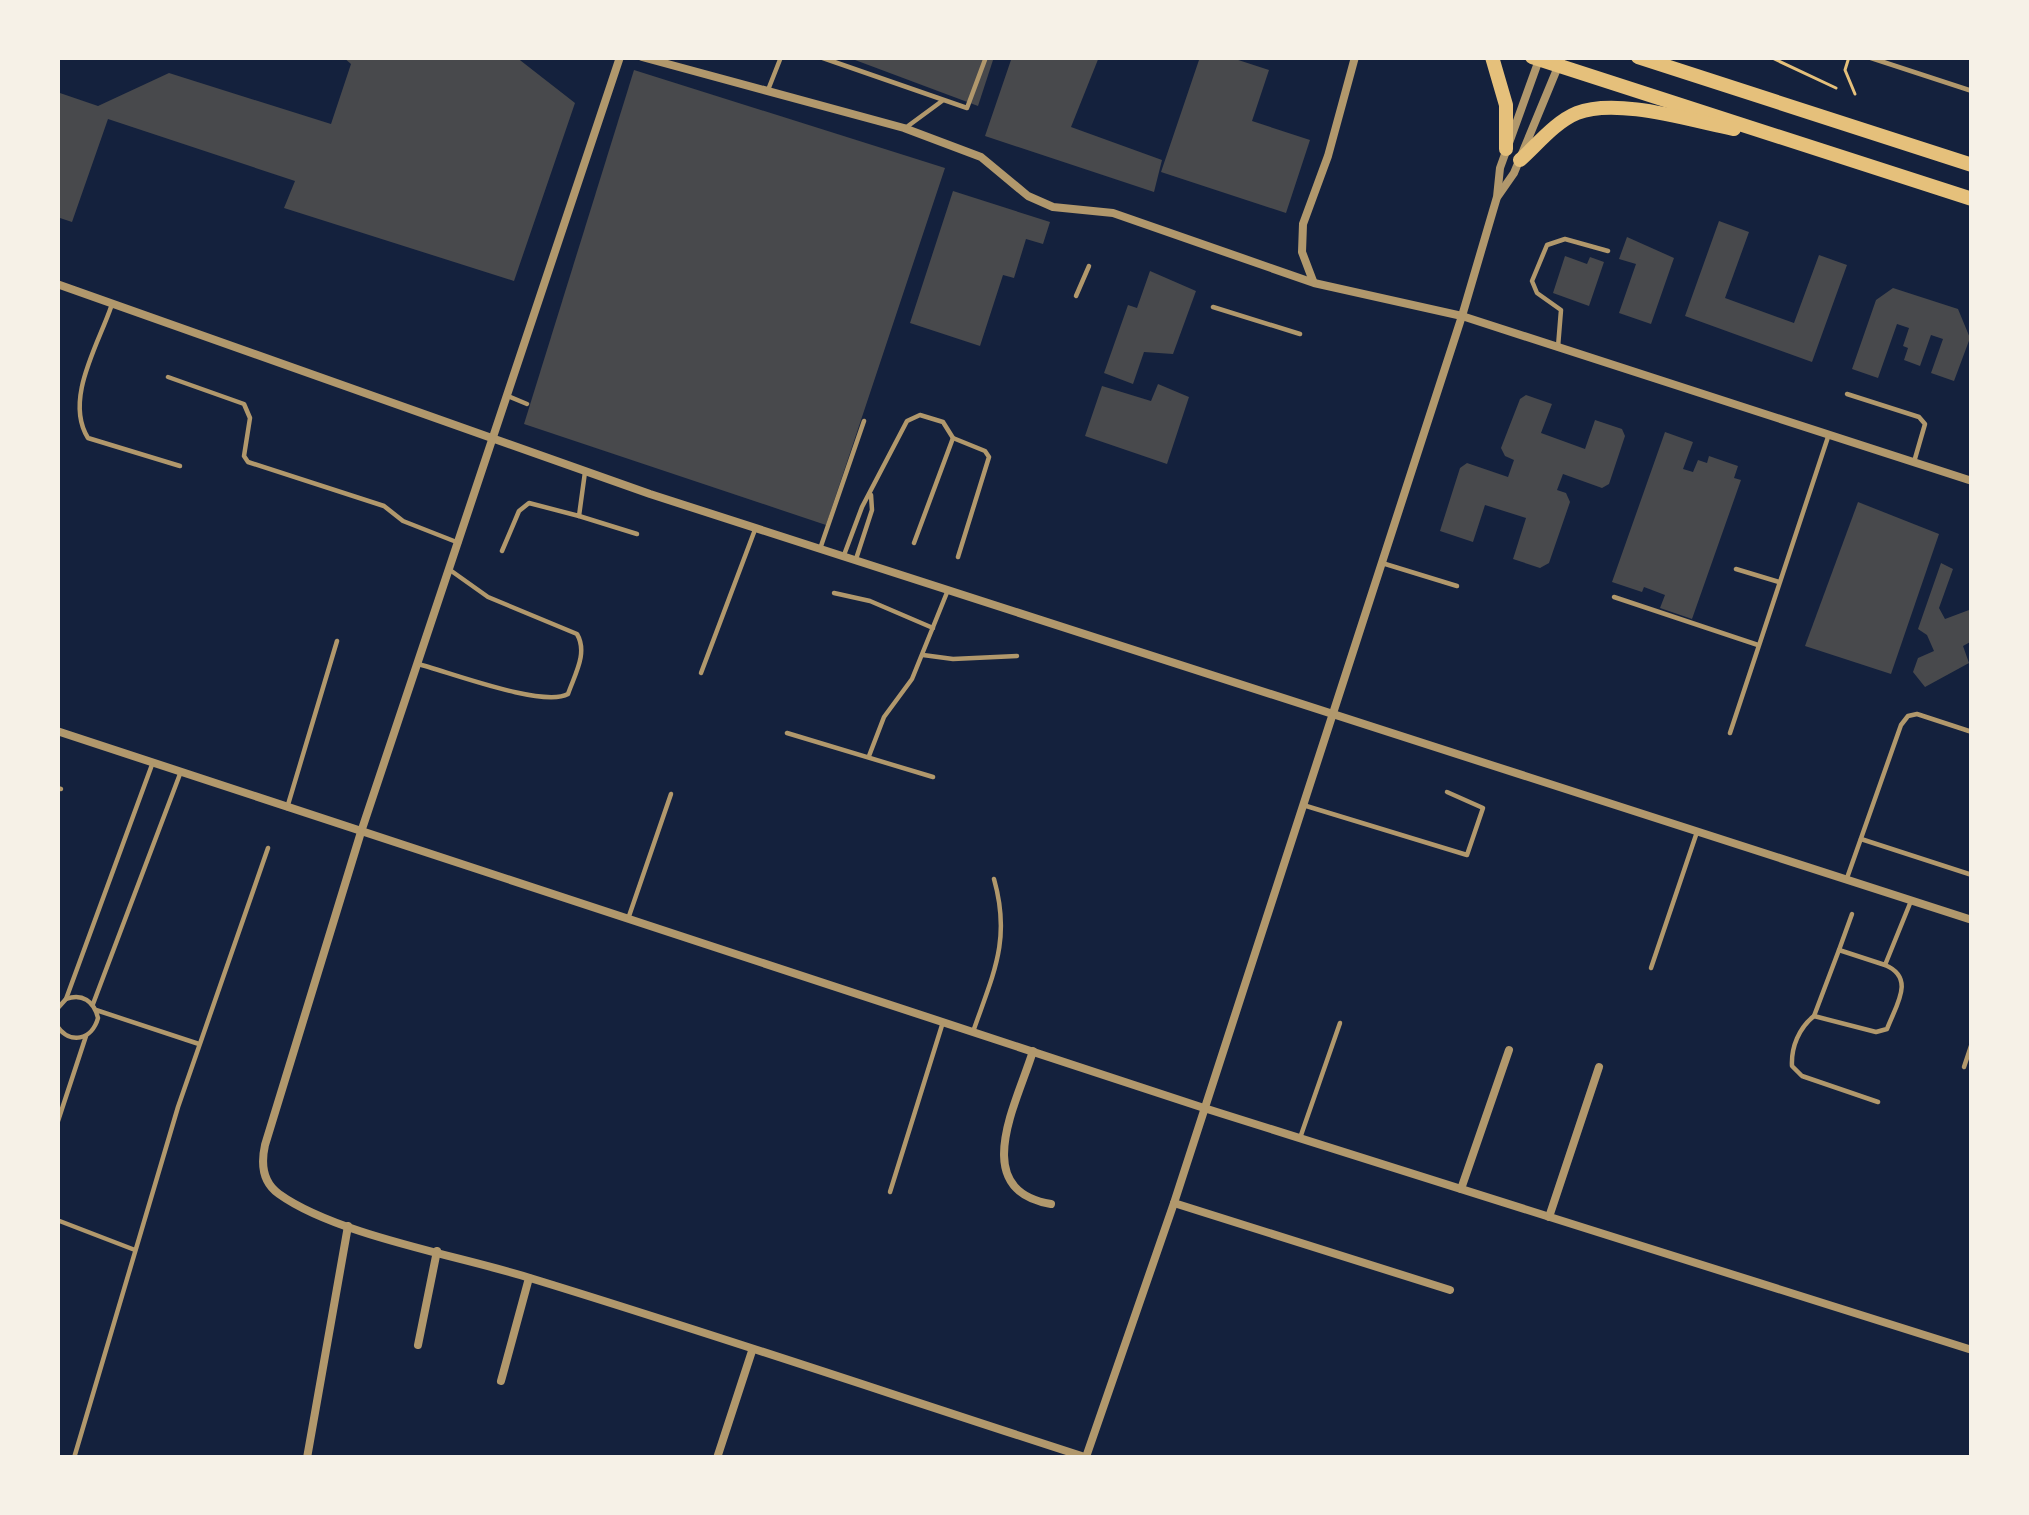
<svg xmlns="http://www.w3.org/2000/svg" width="2029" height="1515" viewBox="0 0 2029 1515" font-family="Inter,sans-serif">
<rect width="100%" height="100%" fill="#14213d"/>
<!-- building -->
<g fill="#48494c">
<polygon points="343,57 516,57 575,103 514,281 284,208 295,181 108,119 72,222 57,217 57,92 98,106 169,73 331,124 351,64"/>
<polygon points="847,57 994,57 978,106"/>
<polygon points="1012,57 1099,57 1071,127 1162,160 1154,192 985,136"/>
<polygon points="1200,57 1229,57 1269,70 1252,121 1310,140 1286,213 1161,172"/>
<polygon points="634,70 945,168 826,525 524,424"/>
<polygon points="953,191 1050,222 1043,244 1026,239 1014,278 1003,275 980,346 910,323"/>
<polygon points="1719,221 1749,232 1725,298 1794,323 1819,255 1847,265 1812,362 1685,316"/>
<polygon points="1627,237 1674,258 1651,324 1619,313 1636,264 1619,259"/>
<polygon points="1565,256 1587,264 1590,257 1604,262 1589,306 1553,293"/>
<polygon points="1150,271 1196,291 1173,354 1144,352 1133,384 1104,373 1128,305 1137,308"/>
<polygon points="1893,288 1958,309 1970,338 1954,381 1931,373 1943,339 1931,335 1920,366 1904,360 1908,348 1903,346 1909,328 1897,324 1878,378 1852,369 1876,300"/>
<polygon points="1158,384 1189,397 1167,464 1085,436 1102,386 1151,401"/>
<polygon points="1526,395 1552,404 1541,433 1585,449 1595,420 1622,429 1625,436 1609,484 1602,488 1563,474 1557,490 1566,493 1570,502 1549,563 1540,568 1513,559 1526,518 1485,505 1473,542 1440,531 1460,468 1467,463 1508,477 1514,460 1505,456 1501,448 1520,399"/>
<polygon points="1665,432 1693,442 1683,469 1693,472 1698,460 1707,463 1709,456 1738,466 1734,478 1741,480 1692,619 1660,608 1665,595 1644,587 1642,592 1612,582"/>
<polygon points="1858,502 1939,534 1891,674 1805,646"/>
<polygon points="1941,563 1953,569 1939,608 1945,619 1969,610 1972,641 1963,646 1969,663 1925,687 1913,672 1918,658 1934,651 1927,635 1918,629"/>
</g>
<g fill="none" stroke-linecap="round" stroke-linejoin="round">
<!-- path -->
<g stroke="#e5c07b" stroke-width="3">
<polyline points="1770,57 1836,88"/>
<polyline points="1849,57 1845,70 1855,94"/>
</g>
<!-- service -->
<g stroke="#b1986c" stroke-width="4.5">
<polyline points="820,57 967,108 986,57"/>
<polyline points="1868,57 1972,91"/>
<polyline points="768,90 781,57"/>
<polyline points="908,126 942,101"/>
<polyline points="1076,296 1089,266"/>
<path d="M111 307C98 345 64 400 88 438L180 466"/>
<polyline points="1213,307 1300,334"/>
<polyline points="1558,347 1561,310 1537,293 1532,281 1547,245 1565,239 1608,251"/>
<polyline points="168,377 244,404 250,418 244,456 248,462 384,506 403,521 459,543"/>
<polyline points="1847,394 1919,417 1925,424 1914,462"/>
<polyline points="508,396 527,404"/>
<polyline points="579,516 637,534"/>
<polyline points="914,543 953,438"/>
<polyline points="821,546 864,421"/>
<polyline points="502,551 519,511 529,503 579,516 585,472"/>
<polyline points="844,555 862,507 907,421 920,415 943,422 953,438 985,451 989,457 958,557"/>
<polyline points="856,559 872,510 871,495"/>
<polyline points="1382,563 1457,586"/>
<polyline points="1736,569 1779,582"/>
<polyline points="834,593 870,601 933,628"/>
<polyline points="1614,597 1758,645"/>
<polyline points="923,655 953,659 1017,656"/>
<path d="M418 664C449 672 543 708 568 694 575 674 588 653 577 634L488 597 450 570"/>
<polyline points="701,673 756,527"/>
<polyline points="787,733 933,777"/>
<polyline points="1730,733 1829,434"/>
<polyline points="869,756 884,717 912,679 948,590"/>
<polyline points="57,788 61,789"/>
<polyline points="1303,805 1467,855 1483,808 1447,792"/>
<polyline points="287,808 337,641"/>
<polyline points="1861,839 1972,875"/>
<polyline points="1847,878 1901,725 1908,716 1917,714 1972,732"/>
<polyline points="1852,914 1839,950 1885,965 1911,901"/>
<polyline points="628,919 671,794"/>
<polyline points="1651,968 1697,832"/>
<polyline points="66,999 153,762"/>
<polyline points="93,1004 180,774"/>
<path d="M57 1009 66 999C82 993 94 1001 98 1018 92 1040 70 1045 57 1026"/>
<polyline points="96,1010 199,1044"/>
<polyline points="1814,1016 1839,950"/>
<path d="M974 1029C994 972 1011 939 994 879"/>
<polyline points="1964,1067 1972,1043"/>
<path d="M1878 1102 1802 1076 1792 1066C1791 1047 1799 1028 1814 1016L1876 1032 1887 1029C1896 1005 1916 978 1885 965"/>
<polyline points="57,1124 86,1036"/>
<polyline points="1300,1138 1340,1023"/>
<polyline points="890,1192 943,1022"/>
<polyline points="57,1220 135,1250"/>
<polyline points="74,1458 178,1107 268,848"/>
</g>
<!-- minor -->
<g stroke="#b1986c" stroke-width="8">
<path d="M620 57 361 832 265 1145C261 1163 262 1182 279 1194 336 1235 460 1256 530 1278 717 1335 902 1398 1088 1458"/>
<polyline points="642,57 904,128 981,157 1028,196 1053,207 1113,213 1314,283 1462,316 1972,481"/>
<polyline points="1498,196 1514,173 1562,57"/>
<polyline points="1313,281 1302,252 1303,224 1328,156 1355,57"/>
<polyline points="57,284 650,494 1972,920"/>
<polyline points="57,731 1204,1108 1972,1350"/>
<path d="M1033 1051C1017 1103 968 1190 1051 1204"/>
<polyline points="1461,1189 1509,1050"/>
<polyline points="1174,1203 1450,1290"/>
<polyline points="1549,1217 1599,1067"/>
<polyline points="418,1345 437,1251"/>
<polyline points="501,1381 529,1278"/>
<polyline points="1086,1457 1174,1203 1462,316 1497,197 1500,168 1540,57"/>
<polyline points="307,1458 348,1226"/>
<polyline points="717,1458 752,1351"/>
</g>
<!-- primary -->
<g stroke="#e5c07b" stroke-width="14">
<polyline points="1492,57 1506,105 1506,149"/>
<polyline points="1532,57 1972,199"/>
<polyline points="1638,57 1972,165"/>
<path d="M1520 160C1537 145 1555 122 1577 113 1617 97 1692 121 1734 129"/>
</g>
</g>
<!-- border -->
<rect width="2029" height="1515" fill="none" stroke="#f6f1e7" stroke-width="120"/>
</svg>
